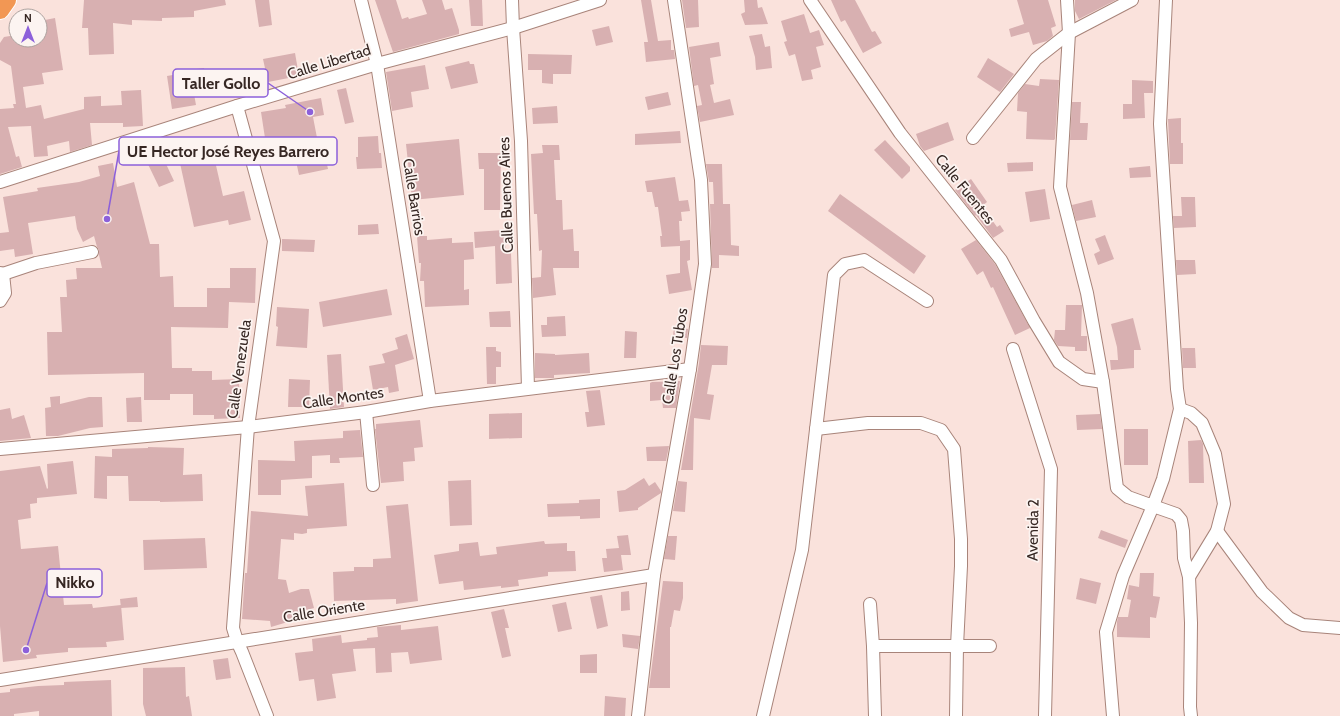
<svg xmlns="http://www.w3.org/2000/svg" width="1340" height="716" viewBox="0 0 1340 716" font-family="Cabin,sans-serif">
<rect width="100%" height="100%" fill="#fae2dc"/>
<!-- building -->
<g fill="#d8b0b1">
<polygon points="84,0 225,0 226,5 194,11 194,17 162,18 162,21 132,20 132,25 113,23 114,54 89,55 88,28 82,28"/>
<polygon points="255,0 269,0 272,25 259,27"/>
<polygon points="375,0 396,0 402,19 408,17 409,19 427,14 422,0 442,0 445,10 452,8 459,30 459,34 393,52"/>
<polygon points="469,0 482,0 483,26 471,26"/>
<polygon points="641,0 651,0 658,41 671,40 671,50 674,50 675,59 646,62 644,42 648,42"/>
<polygon points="682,0 698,0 699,27 686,28"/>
<polygon points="744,0 757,0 758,8 762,7 768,24 745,25 741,14 745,12"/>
<polygon points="831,0 855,0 872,32 875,31 882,43 863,53 845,20 841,22"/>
<polygon points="1017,0 1048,0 1056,26 1051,28 1053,36 1047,41 1033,45 1029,32 1011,37 1009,29 1024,24"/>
<polygon points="1075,0 1116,0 1079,19 1075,11"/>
<polygon points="804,14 810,33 819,30 824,45 816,47 821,67 811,70 813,79 802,81 795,54 789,56 784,42 787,41 781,21"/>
<polygon points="55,18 63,70 42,73 44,84 23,87 26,108 41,105 44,119 84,109 84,97 101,96 101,106 122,105 121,91 141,90 143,126 123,127 123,123 90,123 92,145 70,152 69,141 47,146 48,156 34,157 31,126 8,127 16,157 19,156 22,167 0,174 0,109 14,108 13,104 16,104 11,66 0,60 0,43 4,37 16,35 16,40 40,40 40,21"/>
<polygon points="609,26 613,42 596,46 592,30"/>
<polygon points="762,34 765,47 770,46 772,68 756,70 755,57 749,36"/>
<polygon points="719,42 721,56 710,58 714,84 710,85 714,103 730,99 734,115 700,122 697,106 702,105 698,85 694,86 689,47"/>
<polygon points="295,53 299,76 268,82 263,59"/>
<polygon points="528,54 572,55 571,74 553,74 553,84 542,83 542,70 528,70"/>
<polygon points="988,58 1014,74 1000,92 977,77"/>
<polygon points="469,61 470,64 474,64 478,83 451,89 445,67"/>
<polygon points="425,65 429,89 411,92 413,107 392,111 386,72"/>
<polygon points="204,68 208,92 194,94 196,105 172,109 167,76 190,72 189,70"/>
<polygon points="1040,79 1059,80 1055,139 1054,140 1026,139 1027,112 1017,111 1018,93 1025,84 1039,86"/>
<polygon points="1132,80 1153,81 1153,93 1144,93 1145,118 1123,119 1123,104 1132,104"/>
<polygon points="346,88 354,122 345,124 337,90"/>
<polygon points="668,92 671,105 648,110 645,97"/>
<polygon points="321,98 324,115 313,117 318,143 322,142 328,169 299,175 293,147 267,151 261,112 286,108 285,105"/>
<polygon points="1072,102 1081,102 1080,123 1088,123 1087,140 1070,140"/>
<polygon points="557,106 558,123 533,124 532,108"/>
<polygon points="1181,118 1181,143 1183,143 1183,164 1170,164 1168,119"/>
<polygon points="948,122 954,140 924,151 920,146 916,134"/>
<polygon points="680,131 681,143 635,145 635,134"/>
<polygon points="378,136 379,153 381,153 382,168 357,169 356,157 358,157 358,137"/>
<polygon points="214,137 217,147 212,148 223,196 244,191 251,220 229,225 228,220 194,227 176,145"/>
<polygon points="459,139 464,195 412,200 406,144"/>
<polygon points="885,140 910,167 910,171 902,179 874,150"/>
<polygon points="542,145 559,145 560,160 554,160 556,200 562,200 563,230 573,229 574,251 579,251 579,268 553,268 556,295 533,298 532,278 541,277 542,250 539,251 537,214 534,214 531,154 543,153"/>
<polygon points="159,149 174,181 159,187 144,156"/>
<polygon points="478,153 501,153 500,210 484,210 484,169 479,169"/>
<polygon points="1033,162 1033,171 1008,172 1007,163"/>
<polygon points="113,163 117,187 134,182 150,244 159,244 160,277 173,276 174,307 207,307 207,288 230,288 230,268 256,268 255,303 229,302 228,328 171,327 172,368 192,368 192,371 212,371 212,380 239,379 240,418 214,419 214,415 193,415 193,394 170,394 170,400 144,400 144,373 48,375 47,332 62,332 60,297 67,297 66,280 77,279 76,268 102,268 99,255 99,250 97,247 94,236 83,242 77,229 75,216 28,223 33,254 15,257 14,249 0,251 0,233 9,232 3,197 38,191 37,188 79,182 100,176 98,166"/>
<polygon points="706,164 722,164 723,204 730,204 731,245 739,246 739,256 719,255 719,268 712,268 710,204 714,204 713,182 709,182"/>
<polygon points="1150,166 1151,177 1130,178 1129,168"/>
<polygon points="675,177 679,201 688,200 690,211 681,212 682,221 679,221 680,241 690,240 690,260 687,261 692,290 669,294 666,275 680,273 680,246 661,247 660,236 662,236 658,207 655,207 652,192 647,192 645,181"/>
<polygon points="971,179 987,202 982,206 997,227 1000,225 1004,231 993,238 976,215 975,216 955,190"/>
<polygon points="1045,189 1050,219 1030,222 1025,192"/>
<polygon points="840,194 926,256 914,274 828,211"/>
<polygon points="1181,197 1195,197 1196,227 1174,228 1173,216 1182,216"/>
<polygon points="1092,200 1096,217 1076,221 1072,205"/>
<polygon points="378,224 379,234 358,235 358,225"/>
<polygon points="504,230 506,253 511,253 512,283 496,284 495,246 475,248 474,232"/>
<polygon points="1105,235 1114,259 1098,265 1094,254 1100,251 1095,239"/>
<polygon points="417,236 427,236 427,240 452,238 452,243 473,242 474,259 464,260 464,290 469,289 469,305 425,307 424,281 420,281 421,263 419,263"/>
<polygon points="282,239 315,240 314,252 282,251"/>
<polygon points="976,240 995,264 1030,328 1015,335 993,287 991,288 983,271 977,275 961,249"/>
<polygon points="1176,260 1195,260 1196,274 1177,275"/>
<polygon points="387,289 392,315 323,327 319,302"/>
<polygon points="1066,305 1082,305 1081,336 1087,336 1087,351 1075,351 1075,347 1058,346 1054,340 1055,330 1065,330"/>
<polygon points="277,307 309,309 307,348 276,346 278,327 276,326"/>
<polygon points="510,311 511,327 490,327 489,312"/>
<polygon points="565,316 566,336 542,337 541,325 547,325 547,317"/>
<polygon points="1133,318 1141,350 1134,350 1134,368 1111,370 1110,360 1118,360 1117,347 1111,324"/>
<polygon points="674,327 688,329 687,338 673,336"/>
<polygon points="625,331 637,332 636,358 624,358"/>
<polygon points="407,334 414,359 395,365 399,391 389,393 388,387 373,390 369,366 385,363 382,354 398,349 395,338"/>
<polygon points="701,345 728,346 727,365 712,365 707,394 714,395 710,420 694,418 693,470 681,470 699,363"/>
<polygon points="486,347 496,347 496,351 501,352 501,367 496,367 496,384 487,384"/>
<polygon points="1182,348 1195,348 1196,368 1183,368"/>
<polygon points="535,353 555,354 555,355 589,353 590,373 554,375 554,378 535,378"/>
<polygon points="341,354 344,407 330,409 327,355"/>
<polygon points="289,379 310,380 309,407 288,407"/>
<polygon points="680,381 676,408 663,408 662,400 650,401 650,383 652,382"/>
<polygon points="600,390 605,425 587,427 585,412 589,412 586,391"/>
<polygon points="60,396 60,404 89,397 102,397 103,427 90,428 58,436 46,436 45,408 51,407 50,397"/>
<polygon points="141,397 142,422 127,422 126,398"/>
<polygon points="10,408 12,419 24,415 31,438 0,441 0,410"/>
<polygon points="522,413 522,438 489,439 489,414"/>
<polygon points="1100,414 1102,429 1077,430 1076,415"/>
<polygon points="420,420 423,447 414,448 415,461 403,462 404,481 381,483 375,429 376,429 376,424"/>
<rect x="1124" y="429" width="24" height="36"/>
<polygon points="360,430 363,457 339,458 340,463 330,463 330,455 312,456 312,478 281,480 281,495 258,495 258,460 295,461 294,441 343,438 343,431"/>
<polygon points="1201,440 1203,444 1204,483 1189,483 1188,441"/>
<polygon points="669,446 666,461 647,461 646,447"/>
<polygon points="148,447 184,448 183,475 202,474 203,501 160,502 160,501 129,501 128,476 107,476 107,499 94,498 95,456 112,457 112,449 148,448"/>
<polygon points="73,461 77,494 37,498 37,503 30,504 31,518 18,520 21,549 58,546 64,605 92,604 93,608 121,605 124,640 106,642 107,647 68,648 68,652 36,655 37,658 3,662 0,626 0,471 40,466 47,489 48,488 47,464"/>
<polygon points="644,478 649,486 655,482 661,491 661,493 638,508 638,510 619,512 617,491 625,490"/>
<polygon points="471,480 472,525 450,526 448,481"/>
<polygon points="678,481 687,482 685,512 673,511"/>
<polygon points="344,483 347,526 307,529 307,533 302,534 294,533 294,540 281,539 278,579 286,580 289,593 301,589 309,589 314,608 302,611 301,618 271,627 270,621 242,619 245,573 247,573 251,511 308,516 305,486"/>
<polygon points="600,499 600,518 580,519 580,516 548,517 547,504 579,503 579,500"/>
<polygon points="408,504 418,601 396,604 396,599 334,601 333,572 354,571 354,567 373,567 373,559 391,558 386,506"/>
<polygon points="1101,530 1128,540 1125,548 1098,538"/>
<polygon points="628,535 631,555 621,555 623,570 604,572 602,558 607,558 606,549 619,548 617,536"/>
<polygon points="668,536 677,536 675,560 664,559"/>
<polygon points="205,538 207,568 144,570 143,540"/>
<polygon points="544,541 545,544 567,543 567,551 575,551 576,571 548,572 548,576 518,580 519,586 501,588 501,586 464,590 463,581 439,584 434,555 459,551 459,544 478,542 480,556 497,554 496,547"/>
<polygon points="1140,573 1154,573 1153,596 1160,597 1156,618 1150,617 1150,638 1117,637 1117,622 1118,617 1128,617 1131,600 1127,599 1129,585 1139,587"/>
<polygon points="1080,578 1101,583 1096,604 1076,599"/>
<polygon points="663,581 683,582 683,598 680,611 674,610 671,627 670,627 670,688 649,688"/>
<polygon points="629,591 630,610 621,611 621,592"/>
<polygon points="602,595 608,626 597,629 590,597"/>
<polygon points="137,597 138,607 121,608 120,599"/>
<polygon points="566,602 572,629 558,632 552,605"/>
<polygon points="504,609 509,628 505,628 511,656 502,658 491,612"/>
<polygon points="401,625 401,630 438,626 442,660 410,664 408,652 391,653 392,672 376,673 375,648 353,649 356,671 332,674 336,698 317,701 314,679 299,681 295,653 313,651 312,639 341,635 342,643 367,640 367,638 378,637 377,627"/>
<polygon points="622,634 640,636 638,649 623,647"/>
<polygon points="597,654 597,673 580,673 580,655"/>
<polygon points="228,658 231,678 216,680 213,660"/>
<polygon points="185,667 186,697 189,696 192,716 146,716 143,704 143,668"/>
<polygon points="111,680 112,716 39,716 39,711 14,714 14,716 0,716 0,693 10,692 10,689 38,686 64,685 64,682"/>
<polygon points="605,696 626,698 625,716 604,716"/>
</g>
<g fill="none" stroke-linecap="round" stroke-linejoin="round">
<!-- minor casing -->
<g stroke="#a8847a" stroke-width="14">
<g id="minor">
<polyline points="361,0 377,64 430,401"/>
<polyline points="512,0 513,28 521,141 528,388"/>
<polyline points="810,0 900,133 1001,260 1034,321 1059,362 1083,379 1103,382"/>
<polyline points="1067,0 1069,33 1060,187 1087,293 1103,382 1117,488 1128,497 1153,506 1163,479 1180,409 1177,389 1160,124 1166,0"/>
<polyline points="237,106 274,241 248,427 233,628 237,641 242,652 267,716"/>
<polyline points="973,138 1036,59 1069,33 1132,0"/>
<polyline points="0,182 237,106 377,64 513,28 600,0"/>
<polyline points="0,273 3,274 5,293 0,301"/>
<polyline points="3,274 36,263 92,252"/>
<polyline points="1013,349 1051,469 1045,716"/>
<polyline points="1180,409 1191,413 1202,423 1215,454 1224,504 1217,531 1189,577"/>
<polyline points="366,412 373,485"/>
<polyline points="816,429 868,423 921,423 941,430 954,449 961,539 961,566 957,646 956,716"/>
<polyline points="0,449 248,427 366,412 430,401 690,369"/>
<polyline points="1217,531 1262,592 1289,618 1303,625 1340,628"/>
<polyline points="870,604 873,646 990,646"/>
<polyline points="873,646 875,716"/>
<polyline points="0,680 654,575"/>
<polyline points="638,716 654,575 690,369 705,264 701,180 674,0"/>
<polyline points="763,716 802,550 834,275 845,264 864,260 927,301"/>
<polyline points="1113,716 1106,632 1123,576 1153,506 1176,514 1181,520 1183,531 1184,558 1189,577 1191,623 1190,707 1191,716"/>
</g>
</g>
<!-- highway casing -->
<g stroke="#fff" stroke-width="20">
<polyline id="highway" points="0,10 7,0"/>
</g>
<!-- minor -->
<use href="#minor" stroke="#fff" stroke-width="12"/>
<!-- highway -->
<use href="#highway" stroke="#f29754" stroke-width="18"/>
</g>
<g text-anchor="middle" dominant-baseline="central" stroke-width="3.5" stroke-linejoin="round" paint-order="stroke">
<!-- street labels -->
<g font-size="15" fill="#362723" stroke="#fcf4f1">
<text transform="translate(329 62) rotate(-17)">Calle Libertad</text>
<text transform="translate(965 189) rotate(51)">Calle Fuentes</text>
<text transform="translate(506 195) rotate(-92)">Calle Buenos Aires</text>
<text transform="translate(414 197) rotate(81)">Calle Barrios</text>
<text transform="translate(675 356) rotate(-81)">Calle Los Tubos</text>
<text transform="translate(239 369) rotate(-82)">Calle Venezuela</text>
<text transform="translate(343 398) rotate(-8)">Calle Montes</text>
<text transform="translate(1033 530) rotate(-89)">Avenida 2</text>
<text transform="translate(324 611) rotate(-9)">Calle Oriente</text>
</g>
</g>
<!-- callouts -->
<path fill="none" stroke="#8c60da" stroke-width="1.5" d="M310 112L268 83M107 219L119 151M26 650L47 583"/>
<g fill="#8c60da" stroke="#fcf4f1" stroke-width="1.5">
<circle cx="310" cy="112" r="4"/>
<circle cx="107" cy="219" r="4"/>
<circle cx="26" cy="650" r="4"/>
</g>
<g fill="#fcf4f1" stroke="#8c60da" stroke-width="1.5">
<rect x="173" y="69" width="95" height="28" rx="4"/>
<rect x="119" y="137" width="218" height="28" rx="4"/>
<rect x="47" y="569" width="55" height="28" rx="4"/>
</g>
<g font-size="16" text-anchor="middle" font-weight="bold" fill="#362723">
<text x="221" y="89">Taller Gollo</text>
<text x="228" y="157">UE Hector José Reyes Barrero</text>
<text x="75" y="588">Nikko</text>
</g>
<!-- north arrow -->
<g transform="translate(28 28)"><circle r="19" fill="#fcf4f1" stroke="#ada29f"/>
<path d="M0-3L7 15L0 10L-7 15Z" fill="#8c60da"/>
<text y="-6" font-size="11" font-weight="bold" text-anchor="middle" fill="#362723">N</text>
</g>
</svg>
